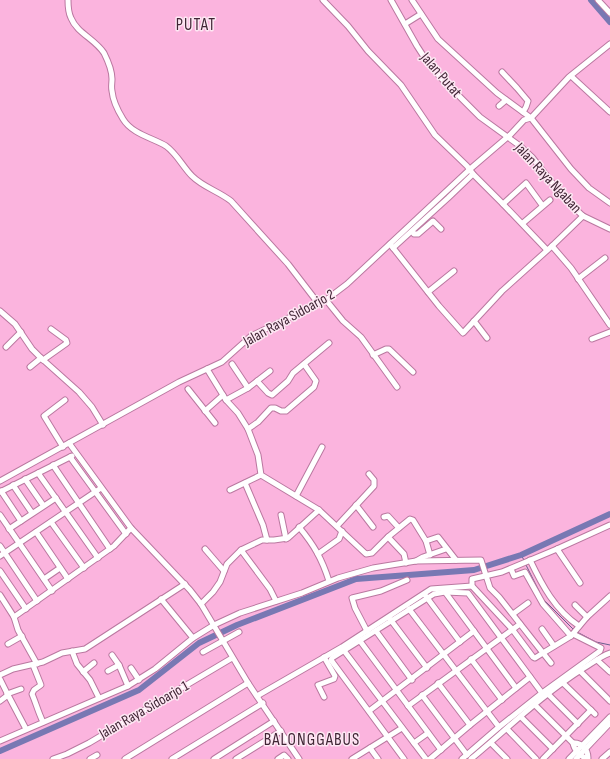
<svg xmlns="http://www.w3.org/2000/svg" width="610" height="759" viewBox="0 0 610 759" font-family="'Sofia Sans Condensed',sans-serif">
<rect width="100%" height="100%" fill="#fbb4de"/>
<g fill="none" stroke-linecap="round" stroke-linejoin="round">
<!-- stream -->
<g stroke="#675f8d" stroke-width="1">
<polyline points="521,555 524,560"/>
<polyline points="526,565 539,591"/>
<polyline points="543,599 573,629"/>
<polyline points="577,632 596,642 610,645"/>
</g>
<!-- river -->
<g stroke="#7878b3" stroke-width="6">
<polyline points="591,0 610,22"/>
<polyline points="0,751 139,690 199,643 237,625 356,579 474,570 521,555 610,514"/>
</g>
<!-- minor casing -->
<g stroke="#ba78a0" stroke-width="7">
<g id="minor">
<path d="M68 0C68 6 68 12 71 18 77 33 95 39 104 53 108 61 112 70 112 79 112 83 111 87 112 91 113 101 118 111 123 119 132 134 153 138 166 146 177 154 183 167 192 176 203 187 218 191 231 201L288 264 318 303"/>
<polyline points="323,0 348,26 368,51 401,85 435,135 467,166 473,174 503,204 547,250"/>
<polyline points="391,0 417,46 428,63 441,78 480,117 520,146 532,157 564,198 583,216 610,229"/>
<polyline points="412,0 438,39 497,93 531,118 571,169 589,188 610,203"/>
<polyline points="598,0 610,13"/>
<polyline points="405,24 421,14"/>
<polyline points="502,72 517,88 528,101 526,107 523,112"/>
<polyline points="571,76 610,112"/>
<polyline points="499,106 506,100"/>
<polyline points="503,204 526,183 542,205"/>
<polyline points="523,223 550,200"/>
<polyline points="412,231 414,234 418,234 433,221 441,229"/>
<polyline points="390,244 439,306 463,333 502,291 552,246 583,216"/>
<polyline points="552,246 571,268 610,325"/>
<polyline points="393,248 448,198 473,174"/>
<polyline points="578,279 605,258"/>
<polyline points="428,292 454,271"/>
<polyline points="326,300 343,321 361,337 397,387"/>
<polyline points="0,311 15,324 32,349 41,358 79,392 92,407 103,425"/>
<polyline points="474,321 487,338"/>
<polyline points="592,339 610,332"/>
<polyline points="6,347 21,332"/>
<polyline points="373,355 386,349 389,349 413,372"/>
<polyline points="43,360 67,343 66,340 51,329"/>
<polyline points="232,364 248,388 270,371"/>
<polyline points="30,367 41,358"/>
<polyline points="207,369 226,400 238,413 248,429 258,455 261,475 319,510 366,554 372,553 388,537 410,519 413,520 426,541 430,555"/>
<polyline points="257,381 268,393 272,395 288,381 293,373 329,343"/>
<polyline points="188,389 215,423"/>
<polyline points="226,400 248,388"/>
<polyline points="205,411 223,395"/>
<polyline points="248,429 258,422 271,408 275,408 281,411 286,411 314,387 316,381 304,364"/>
<polyline points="69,443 131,528 190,590 201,604 248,683 299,759"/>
<polyline points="63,447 44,416 65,400"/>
<polyline points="70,457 126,534"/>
<polyline points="53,465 110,549"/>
<polyline points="38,473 98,558"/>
<polyline points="25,479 43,505"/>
<polyline points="0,481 179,382 222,362 251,336 326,300 347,284 469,170 510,135 524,120 531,118 569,77 610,44"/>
<polyline points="245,483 263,525 267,540"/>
<polyline points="13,485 32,513"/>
<polyline points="230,490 261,475"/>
<polyline points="1,491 21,521"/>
<polyline points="0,492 72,456"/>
<polyline points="296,496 322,447"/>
<polyline points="356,505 373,527"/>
<polyline points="0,515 52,591"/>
<polyline points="281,515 286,539"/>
<polyline points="384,517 388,516 399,528"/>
<polyline points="51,522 84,568"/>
<polyline points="337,526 374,486 374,480 369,474"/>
<path d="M299 527C314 545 322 559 329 581"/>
<polyline points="9,529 56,498"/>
<polyline points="36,532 68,579"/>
<polyline points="388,537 404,554 406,563"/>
<polyline points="426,541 438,537 456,560"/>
<polyline points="0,546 37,601"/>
<polyline points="205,549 224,571"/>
<polyline points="557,549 580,583"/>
<polyline points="241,550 270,589 276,601"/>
<polyline points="318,554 339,539 342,531"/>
<polyline points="0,556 101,488"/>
<path d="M530 560C542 585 555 610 579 626"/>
<polyline points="416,561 423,557 446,549"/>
<polyline points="511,569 514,576 525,572 543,604 571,636"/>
<polyline points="0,571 26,609"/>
<polyline points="44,579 60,568"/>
<polyline points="445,592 516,688"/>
<polyline points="0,595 14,617 18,630 37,664"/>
<polyline points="425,595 460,642"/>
<polyline points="161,599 193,638"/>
<polyline points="201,604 213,592 220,582 227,564 241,550 262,540 274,540 288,538 319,510"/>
<polyline points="575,605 587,617"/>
<polyline points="409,609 499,727"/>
<polyline points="513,614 528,603"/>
<polyline points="14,617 114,546 131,528"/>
<polyline points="390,619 427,668"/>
<polyline points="542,629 554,646"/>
<polyline points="367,631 355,608 352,598 381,591 407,580"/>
<polyline points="376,631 412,680"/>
<polyline points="360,641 441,750"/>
<polyline points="8,644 22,636"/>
<polyline points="342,648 426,759"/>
<polyline points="72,651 77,664 90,680 99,698"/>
<polyline points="203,652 239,632"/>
<polyline points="112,655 119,665 128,686"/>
<polyline points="471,659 502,700"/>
<polyline points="597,660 610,672"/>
<polyline points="551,663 543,653 535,658 533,657 512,629 472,586 472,579 502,572 557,549 610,525"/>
<path d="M33 665 41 685 34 690 32 694C36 703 38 712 43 722"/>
<polyline points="131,668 139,680"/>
<polyline points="108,671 119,665"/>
<polyline points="580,671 610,701"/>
<polyline points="83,672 94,663"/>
<polyline points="0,675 13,669 43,662 62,653 85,649 185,584"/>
<polyline points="0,679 8,695 0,701"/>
<polyline points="438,683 470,725"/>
<polyline points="563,683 595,714"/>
<polyline points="7,694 21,689"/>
<polyline points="548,694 578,724"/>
<polyline points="8,695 26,729"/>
<polyline points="422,695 467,755"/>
<polyline points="257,696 342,647 431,589 472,586"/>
<polyline points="324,697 318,685 334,679 335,676 324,657"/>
<polyline points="535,705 573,743"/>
<polyline points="408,706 520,624"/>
<polyline points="369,711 474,631"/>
<polyline points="521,717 553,749"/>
<polyline points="507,729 536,759"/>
<polyline points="0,741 128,686 155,669 193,638 214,625 240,613 302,593 338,578 373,568 416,561 481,560 490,588 499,597 543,653 571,636 587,617 610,596"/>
<polyline points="414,743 428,733"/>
<polyline points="491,743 507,759"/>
<path d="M573 743C581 742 588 749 588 758 581 758 574 750 573 743Z"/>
<polyline points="370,748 378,759"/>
<polyline points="53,759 67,754 89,743 232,658"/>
<polyline points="90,759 97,755"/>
<polyline points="125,759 248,683"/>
<polyline points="172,759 263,703"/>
<polyline points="214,759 274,721"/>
<polyline points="236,759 281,731"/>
<polyline points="278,759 284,755 288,759"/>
<polyline points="352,759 402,728"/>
<polyline points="404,759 331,660 332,658 434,594 445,592 468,593 542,693"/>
<polyline points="430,759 470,725 530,677"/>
<polyline points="462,759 499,727 542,693 600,651 601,648 573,634"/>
<path d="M471 759C508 728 543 694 584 668 592 663 601 656 610 653"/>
<polyline points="543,759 591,710"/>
<polyline points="569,759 610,717"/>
<polyline points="576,759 610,723"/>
<polyline points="602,759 610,752"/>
</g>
</g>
<!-- minor -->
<use href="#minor" stroke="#fff" stroke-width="5"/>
</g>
<g text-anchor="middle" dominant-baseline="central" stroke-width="3" stroke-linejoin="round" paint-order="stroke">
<!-- street labels -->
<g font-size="15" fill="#402535" stroke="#fde7f3">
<text transform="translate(441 75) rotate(49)">Jalan Putat</text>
<text transform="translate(548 178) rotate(47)">Jalan Raya Ngaban</text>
<text transform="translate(289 318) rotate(-29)">Jalan Raya Sidoarjo 2</text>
<text transform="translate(144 710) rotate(-30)">Jalan Raya Sidoarjo 1</text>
</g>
<!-- quarter labels -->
<g font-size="17" letter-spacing="1" fill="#402535" stroke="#fde7f3">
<text x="196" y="25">PUTAT</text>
<text x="312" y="740">BALONGGABUS</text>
</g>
</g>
</svg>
